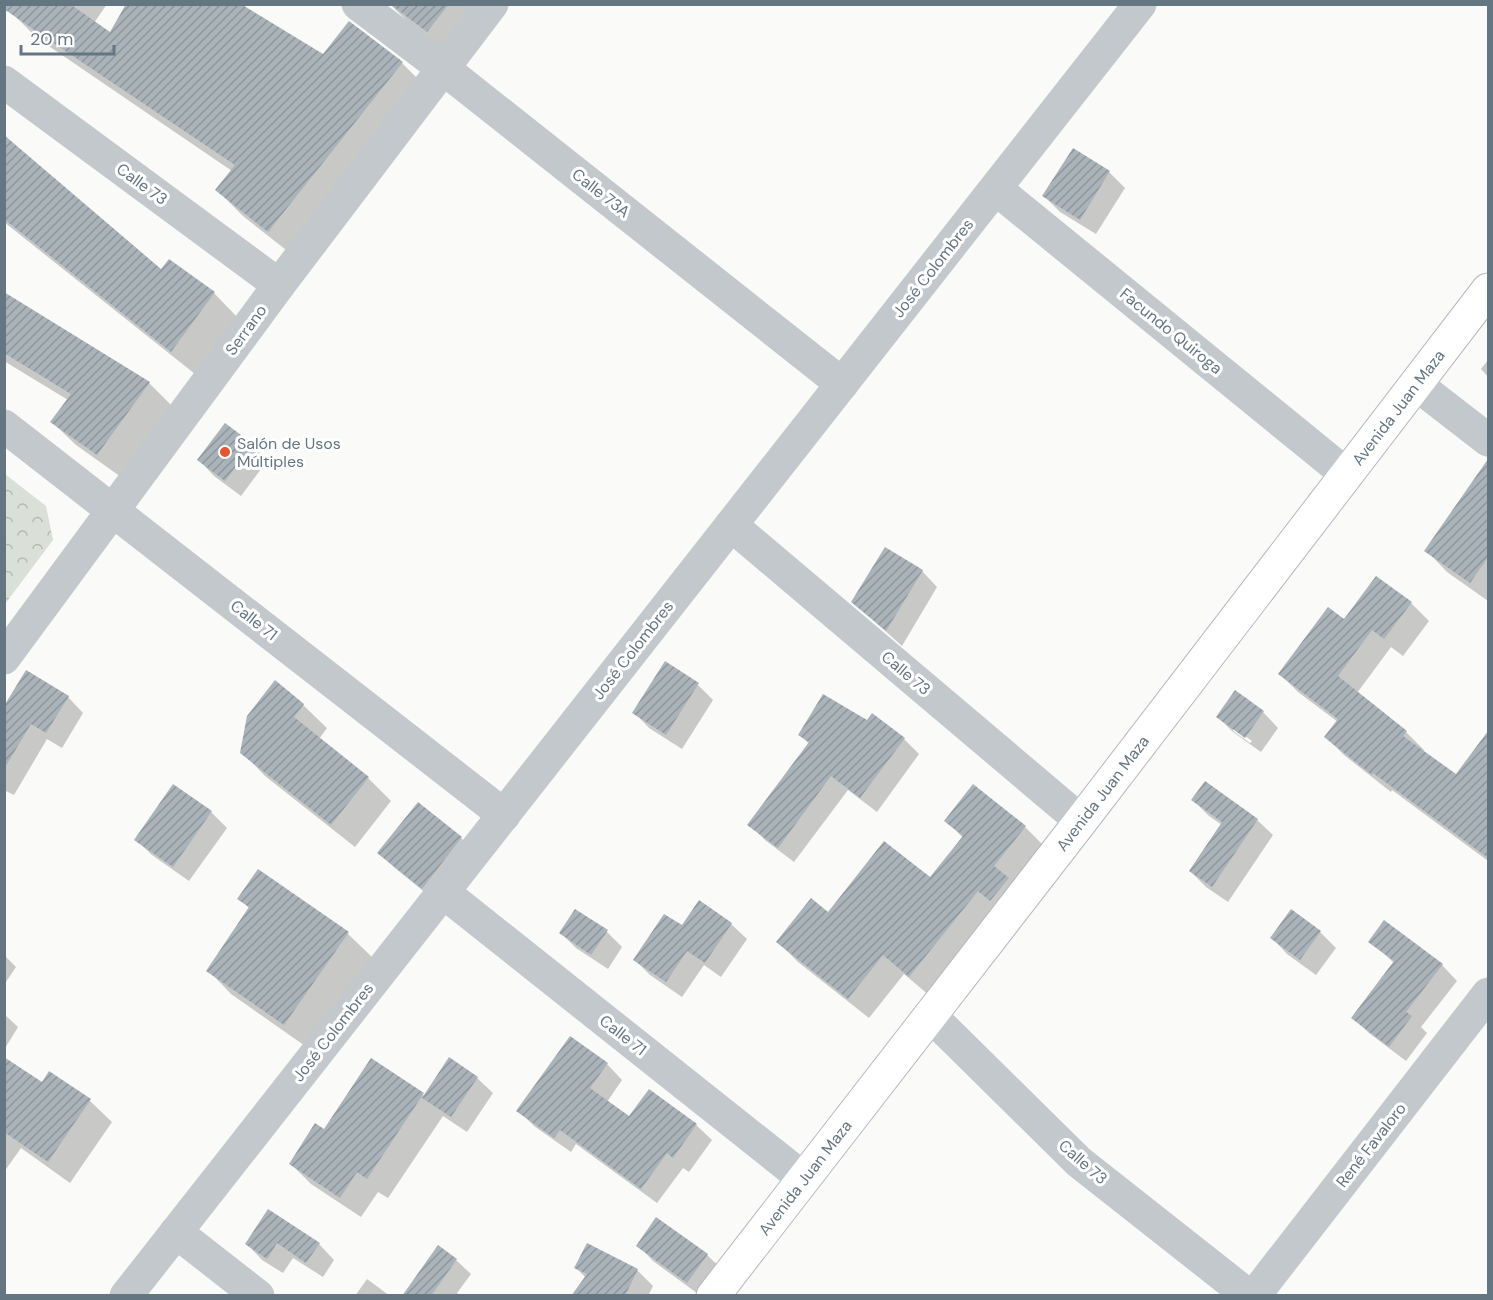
<svg xmlns="http://www.w3.org/2000/svg" width="1493" height="1300" viewBox="0 0 1493 1300" font-family="'DM Sans',sans-serif">
<defs>
<pattern id="park-crowns" width="20" height="18" patternUnits="userSpaceOnUse" patternTransform="scale(1.5)"><rect width="20" height="18" fill="#dadfd7"/><path d="M2 6a3 3 0 1 1 6 0M12 15a3 3 0 1 1 6 0" fill="none" stroke="#b4b9b4"/></pattern>
<pattern id="building-hatch" width="6" height="6" patternUnits="userSpaceOnUse" patternTransform="scale(1.5)"><rect width="6" height="6" fill="#aab3b9"/><path d="M-1 1l2-2M0 6l6-6M5 7l2-2" fill="none" stroke="#8e969c"/></pattern>
</defs>
<rect width="100%" height="100%" fill="#fafaf8"/>
<!-- park -->
<polygon fill="url(#park-crowns)" points="5,474 46,506 53,540 5,604"/>
<!-- shadow -->
<g fill="#0003" fill-rule="evenodd">
<polygon points="16,4 107,4 94,23 110,34 402,63 428,89 295,257 243,216 217,190 232,171 37,38 11,12"/>
<polygon points="390,4 491,4 451,55 409,23"/>
<polygon points="4,137 162,271 214,293 237,317 195,374 4,222"/>
<polygon points="1073,150 1109,172 1125,188 1096,234 1060,212 1044,196"/>
<polygon points="4,294 149,383 172,406 121,477 76,445 52,422 68,400 4,361"/>
<polygon points="1488,360 1488,377 1481,369"/>
<polygon points="252,445 267,461 241,496 214,476 199,460"/>
<polygon points="1477,478 1488,486 1488,601 1447,572 1426,550"/>
<polygon points="922,571 937,587 902,646 853,602"/>
<polygon points="1411,603 1429,621 1403,656 1391,647 1357,693 1406,732 1424,750 1423,752 1456,776 1488,736 1488,861 1392,790 1391,792 1344,755 1326,737 1338,722 1298,692 1280,674 1344,621"/>
<polygon points="275,682 303,705 327,728 319,739 368,778 391,801 355,847 265,776 242,752"/>
<polygon points="698,685 713,700 682,749 649,728 634,712"/>
<polygon points="68,697 83,713 62,748 47,739 14,795 6,791 4,794 4,709"/>
<path d="M1263 712 1278 728 1261 752 1233 732 1218 717ZM1233 727 1252 741 1250 743 1233 731Z"/>
<polygon points="800,735 904,739 919,754 877,812 848,790 794,862 765,840 749,824 809,744"/>
<polygon points="1193,800 1257,820 1273,835 1228,902 1206,887 1190,871 1222,825 1209,816"/>
<polygon points="418,804 461,838 477,854 438,903 395,868 379,853"/>
<polygon points="211,812 227,828 189,881 152,855 136,840"/>
<polygon points="946,820 1025,827 1045,847 930,996 904,974 869,1018 798,962 778,942 828,914 931,879 963,838"/>
<polygon points="258,871 348,934 372,957 308,1048 231,994 208,970 250,909 239,898"/>
<polygon points="1291,911 1320,932 1336,948 1316,975 1287,954 1272,938"/>
<polygon points="731,924 747,939 721,977 704,965 682,997 650,975 635,960 682,928"/>
<polygon points="607,932 622,947 608,969 576,948 561,933"/>
<polygon points="1370,941 1442,965 1457,981 1421,1027 1427,1033 1406,1061 1369,1033 1353,1018 1394,963"/>
<polygon points="4,955 16,967 4,985"/>
<polygon points="4,1014 18,1027 4,1050"/>
<polygon points="4,1058 42,1084 90,1101 112,1122 70,1183 21,1148 4,1172"/>
<polygon points="607,1064 622,1080 607,1102 629,1118 696,1125 712,1140 689,1172 683,1168 657,1203 576,1144 571,1152 534,1126 518,1110"/>
<polygon points="477,1078 493,1093 467,1132 443,1116 388,1198 378,1192 361,1217 311,1184 291,1164 324,1131 423,1095 425,1096"/>
<polygon points="269,1211 319,1244 334,1260 323,1277 293,1258 283,1273 262,1260 247,1244"/>
<polygon points="638,1245 707,1255 723,1270 701,1296 653,1261"/>
<polygon points="456,1260 471,1274 457,1293 461,1296 404,1296"/>
<polygon points="576,1268 637,1270 653,1286 648,1296 575,1296 586,1278"/>
<polygon points="367,1279 390,1296 355,1296"/>
</g>
<!-- building -->
<g fill="url(#building-hatch)">
<polygon points="4,4 70,4 110,32 126,4 241,4 323,54 349,21 403,62 268,232 215,190 235,165 43,36 4,9"/>
<polygon points="390,4 449,4 427,32"/>
<polygon points="4,135 161,269 169,259 215,292 171,352 4,219"/>
<polygon points="1073,148 1110,171 1080,220 1042,196"/>
<polygon points="4,292 150,382 97,455 50,422 71,394 4,353"/>
<polygon points="225,423 253,444 225,481 197,460"/>
<polygon points="1488,459 1488,557 1470,583 1424,551"/>
<polygon points="885,547 923,570 886,631 851,602"/>
<polygon points="1376,576 1412,602 1384,639 1372,630 1338,676 1407,731 1403,736 1456,774 1488,731 1488,858 1373,773 1372,775 1324,737 1338,719 1278,674 1328,607 1344,619"/>
<polygon points="665,661 699,683 666,735 632,713"/>
<polygon points="26,670 69,696 46,733 31,724 4,769 4,706"/>
<polygon points="275,680 304,704 294,717 369,777 331,825 240,753 247,716"/>
<polygon points="1235,690 1264,711 1245,738 1216,717"/>
<polygon points="823,694 867,720 872,713 905,738 860,798 831,776 778,848 747,825 809,742 798,735"/>
<polygon points="1205,781 1258,819 1212,887 1189,871 1222,822 1191,800"/>
<polygon points="173,784 212,811 173,867 134,840"/>
<polygon points="973,784 1026,826 994,866 1009,878 990,901 978,891 909,977 883,955 848,999 776,942 811,898 828,912 884,841 930,877 963,836 944,821"/>
<polygon points="418,802 462,837 422,889 377,853"/>
<polygon points="258,869 349,932 284,1025 206,971 249,907 237,899"/>
<polygon points="699,900 732,923 705,963 687,951 666,982 633,960 664,914 682,925"/>
<polygon points="575,909 608,930 591,955 559,933"/>
<polygon points="1291,909 1321,931 1300,960 1270,938"/>
<polygon points="1384,920 1443,964 1406,1012 1412,1016 1389,1047 1351,1018 1394,961 1368,942"/>
<polygon points="570,1036 608,1063 590,1088 629,1116 649,1089 697,1124 673,1158 667,1153 641,1189 560,1130 554,1138 516,1111"/>
<polygon points="4,1057 42,1082 49,1071 91,1099 48,1162 4,1132"/>
<polygon points="449,1057 478,1077 451,1117 422,1098"/>
<polygon points="371,1058 424,1093 367,1179 357,1172 340,1198 289,1164 315,1123 324,1129"/>
<polygon points="268,1209 320,1243 306,1263 277,1243 267,1259 245,1244"/>
<polygon points="656,1217 708,1254 687,1283 636,1246"/>
<polygon points="587,1243 638,1269 625,1296 571,1296 587,1274 574,1268"/>
<polygon points="438,1245 457,1259 431,1296 402,1296"/>
</g>
<g fill="none" stroke-linecap="round" stroke-linejoin="round">
<!-- secondary casing -->
<g stroke="#b3babf" stroke-width="35">
<g id="secondary">
<path id="s1" d="M713 1296 1081 821 1488 290"/>
</g>
</g>
<!-- minor -->
<g stroke="#c3c8cc" stroke-width="33">
<polyline points="358,4 444,69 842,384"/>
<polyline points="4,82 279,285"/>
<polyline points="996,189 1346,474"/>
<polyline points="1417,385 1488,440"/>
<polyline points="4,426 504,815"/>
<polyline points="731,525 1081,821"/>
<polyline points="4,658 279,285 492,4"/>
<polyline points="443,892 803,1178"/>
<polyline points="930,1015 1079,1162 1249,1296"/>
<polyline points="176,1232 258,1296"/>
<polyline points="126,1296 1140,4"/>
<polyline points="1254,1296 1488,994"/>
</g>
<!-- secondary -->
<use href="#secondary" stroke="#fff" stroke-width="33"/>
</g>
<!-- markers -->
<circle fill="#e4572e" stroke="#fff" stroke-width="2" cx="225" cy="452" r="6"/>
<g text-anchor="middle" dominant-baseline="central" stroke-width="6" stroke-linejoin="round" paint-order="stroke">
<!-- street labels -->
<g font-size="16" fill="#657683" stroke="#fff">
<text transform="translate(142 184) rotate(36)">Calle 73</text>
<text transform="translate(601 193) rotate(38)">Calle 73A</text>
<text transform="translate(933 268) rotate(-52)">José Colombres</text>
<text transform="translate(246 330) rotate(-54)">Serrano</text>
<text transform="translate(1171 331) rotate(39)">Facundo Quiroga</text>
<text stroke="none"><textPath href="#s1" startOffset="1122">Avenida Juan Maza</textPath></text>
<text transform="translate(254 620) rotate(38)">Calle 71</text>
<text transform="translate(633 650) rotate(-52)">José Colombres</text>
<text transform="translate(906 673) rotate(40)">Calle 73</text>
<text stroke="none"><textPath href="#s1" startOffset="636">Avenida Juan Maza</textPath></text>
<text transform="translate(333 1032) rotate(-52)">José Colombres</text>
<text transform="translate(623 1035) rotate(38)">Calle 71</text>
<text transform="translate(1371 1145) rotate(-52)">René Favaloro</text>
<text transform="translate(1083 1162) rotate(41)">Calle 73</text>
<text stroke="none"><textPath href="#s1" startOffset="150">Avenida Juan Maza</textPath></text>
</g>
<!-- poi labels -->
<g font-size="16" fill="#657683" stroke="#fff" text-anchor="start">
<text x="237" y="443">Salón de Usos<tspan x="237" dy="18">Múltiples</tspan></text>
</g>
</g>
<!-- border -->
<rect width="1493" height="1300" fill="none" stroke="#657683" stroke-width="12"/>
<!-- scale -->
<path d="M21 45v9h93v-9" fill="none" stroke="#657683" stroke-width="3"/>
<text x="30" y="45" font-size="18" fill="#657683" stroke="#ffffff" stroke-width="4.5" paint-order="stroke">20 m</text>
</svg>
